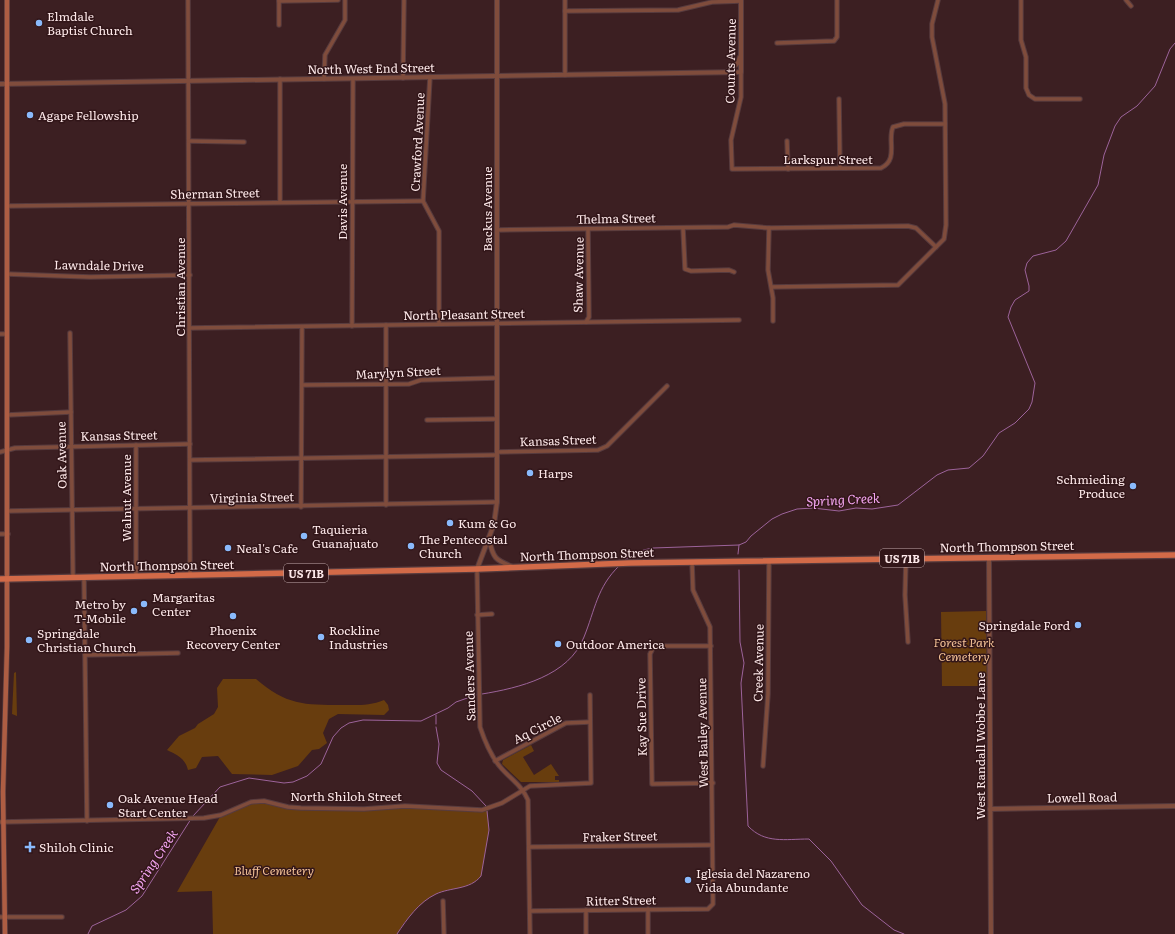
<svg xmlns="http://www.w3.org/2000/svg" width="1175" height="934" viewBox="0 0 1175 934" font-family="Literata,serif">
<rect width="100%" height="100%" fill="#3c1f22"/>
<!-- green -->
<g fill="#683d0e">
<polygon points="986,611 987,686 942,686 941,612"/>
<polygon points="16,672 17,716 12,714 14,673"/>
<path d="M223 679H256C286 705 304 705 342 705 357 705 370 706 384 700L388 705 389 710 384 715 338 714 329 719 323 733 327 743 319 749 312 750 298 766 272 775 232 774 218 756 202 757 196 768 188 770C185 758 177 755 167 750L179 736 195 728 198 724 214 714 218 707 217 688Z"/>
<polygon points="531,745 534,751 523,757 534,775 551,764 559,776 555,776 555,780 559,780 559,782 521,782 502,764 503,760"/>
<path d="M264 801C310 813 357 807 404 806 432 806 459 811 487 808L489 830 481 876C470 890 451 887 436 894 420 902 406 919 397 934H213L212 891 177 892 221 815 245 804Z"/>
</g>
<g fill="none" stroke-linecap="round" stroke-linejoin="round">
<!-- stream -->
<g stroke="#9c639a" stroke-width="1">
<polyline points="738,554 739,545"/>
<path d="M624 561C632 553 642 550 653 548L739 545 746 542 751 536 772 519 782 514 797 509 813 508 839 511 856 508 872 509 898 505 937 475 948 470 969 468 983 456 999 433 1015 423 1029 409 1032 402 1035 383 1008 317 1011 307 1015 300 1029 291V286L1025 270 1027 263 1033 256 1056 250 1066 241 1098 185 1104 155 1115 126 1121 117 1137 106 1155 86 1170 49 1175 43"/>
<path d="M739 570 740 642 744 663 741 683 748 826C765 844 785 839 809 839L831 861 862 905 894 930 904 934"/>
<path d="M482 694C519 688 569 676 584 637 595 610 597 587 619 566"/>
<polyline points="436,715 436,724"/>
<polyline points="436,727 439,744 437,763 441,770 472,791 486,806"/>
<polyline points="193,816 220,787 249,778 284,783 293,782 307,776 321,764 333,737 341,728 349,723 363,720 421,721 448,708 456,702 476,695"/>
<polyline points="88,934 92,926 126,910 142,896 191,819"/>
<path d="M397 934C407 919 419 902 436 894 451 887 470 890 481 876L489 830 487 811"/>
</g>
<!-- minor casing -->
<g stroke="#573b3e" stroke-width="5.5">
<g id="minor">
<polyline points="188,0 190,575"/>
<polyline points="279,0 279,25"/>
<polyline points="1021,0 1021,40 1026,57 1026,88 1029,95 1035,99 1080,99"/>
<polyline points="1126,0 1131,6"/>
<polyline points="279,1 338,0"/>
<polyline points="565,11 678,10 712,2 741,1"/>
<polyline points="777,43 834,41 837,37 837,0"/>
<path d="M741 72V97L731 140 732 169 881 168C899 160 887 140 893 127L904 124H945"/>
<polyline points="565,75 565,0"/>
<polyline points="430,77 423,201 439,231 439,324"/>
<polyline points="403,78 404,0"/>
<polyline points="280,79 280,202"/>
<polyline points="324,79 325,55 345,20 345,0"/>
<polyline points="839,99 840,168"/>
<polyline points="189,141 244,142"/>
<polyline points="787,141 788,169"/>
<polyline points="7,206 423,201"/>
<polyline points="683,228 685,269 691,271 729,270 734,272"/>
<polyline points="769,228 768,270 773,298 773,321"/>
<polyline points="497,230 728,227 734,225 769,228 908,226 916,228 936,247"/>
<polyline points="7,274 90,277 190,275"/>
<polyline points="772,287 898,285 944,239 946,225 945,104 932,37 932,24 938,0"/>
<polyline points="586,322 589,317 588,229"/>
<polyline points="352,326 353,79"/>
<polyline points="190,328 739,320"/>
<polyline points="70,333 73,577"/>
<polyline points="0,334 7,334"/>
<polyline points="302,385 409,384 421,380 496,378"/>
<polyline points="7,415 71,412"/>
<polyline points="427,420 496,419"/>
<polyline points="136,445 136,576"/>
<polyline points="0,452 15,448 190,444"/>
<polyline points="497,452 598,450 607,446 667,386"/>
<polyline points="190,460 497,455"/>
<polyline points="386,505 386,325"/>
<polyline points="301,507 302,327"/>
<polyline points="8,511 497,502"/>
<polyline points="0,534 8,534"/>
<polyline points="906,558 905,595 908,642"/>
<path d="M477 569 480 727C485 742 491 757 502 769 512 780 522 786 528 800L530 934"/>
<polyline points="84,577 87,821"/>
<polyline points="477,615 492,614"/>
<polyline points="711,646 658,646 653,648 650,654 652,784 713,783"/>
<polyline points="85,655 178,653"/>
<polyline points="495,761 566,723 590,722"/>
<polyline points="763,766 768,694 769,561"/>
<polyline points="0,822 204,818 221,815 251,802 264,801 288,807 301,808 364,809 405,806 482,810 502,803 530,786 591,783 590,695"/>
<polyline points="529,847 712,845"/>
<polyline points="443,901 444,934"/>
<polyline points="648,909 648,934"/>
<polyline points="586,910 586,934"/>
<polyline points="530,911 708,909 713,904 710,627 693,590 692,562"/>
<polyline points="0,917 62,917"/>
</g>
</g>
<!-- tertiary casing -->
<g stroke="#573b3e" stroke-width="6">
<g id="tertiary">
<polyline points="728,71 737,64 740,57"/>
<polyline points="0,84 741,72 741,0"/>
<path d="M489 539C493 558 495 560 513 567"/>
<polyline points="989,557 991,934"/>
<polyline points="477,569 494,524 497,502 497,0"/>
<polyline points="990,809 1175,806"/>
</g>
</g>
<!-- secondary casing -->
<g stroke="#573b3e" stroke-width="6">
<polyline id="secondary" points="5,934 3,792 7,647 7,0"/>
</g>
<!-- primary casing -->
<g stroke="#573b3e" stroke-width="8">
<polyline id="primary" points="0,579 477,569 629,563 1175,555"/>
</g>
<!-- minor -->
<use href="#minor" stroke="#7f4c3c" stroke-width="3.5"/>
<!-- tertiary -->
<use href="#tertiary" stroke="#7f4c3c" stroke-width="4"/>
<!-- secondary -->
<use href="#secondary" stroke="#ae5d43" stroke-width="4.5"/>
<!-- primary -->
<use href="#primary" stroke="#d26a48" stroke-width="5.5"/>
</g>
<!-- markers -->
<g fill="#8abafc" stroke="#321619" stroke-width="1.5">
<circle cx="39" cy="23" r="4"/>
<circle cx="30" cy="115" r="4"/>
<circle cx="530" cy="473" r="4"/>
<circle cx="1133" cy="486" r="4"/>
<circle cx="450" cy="523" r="4"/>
<circle cx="304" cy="536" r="4"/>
<circle cx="411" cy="546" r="4"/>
<circle cx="228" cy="548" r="4"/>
<circle cx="144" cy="604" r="4"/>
<circle cx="134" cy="611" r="4"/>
<circle cx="233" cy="616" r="4"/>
<circle cx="1078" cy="625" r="4"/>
<circle cx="321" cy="637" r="4"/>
<circle cx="29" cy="640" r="4"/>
<circle cx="558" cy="644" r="4"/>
<circle cx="110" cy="805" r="4"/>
<path d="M28 841h4v4h4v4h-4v4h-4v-4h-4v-4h4z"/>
<circle cx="688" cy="880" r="4"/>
</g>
<g text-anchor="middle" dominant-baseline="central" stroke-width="3" stroke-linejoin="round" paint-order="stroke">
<!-- shield labels -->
<g fill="#321619" stroke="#c0a9ab" stroke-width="1">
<rect x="880" y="549" width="44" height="18" rx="3"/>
<rect x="284" y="564" width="44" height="18" rx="3"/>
</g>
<g font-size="11" font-weight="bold" fill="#fde8e9">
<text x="902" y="558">US 71B</text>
<text x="306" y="573">US 71B</text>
</g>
<!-- poi labels -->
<g font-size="12" fill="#fde8e9" stroke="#321619" text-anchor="start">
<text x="47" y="16">Elmdale<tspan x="47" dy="14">Baptist Church</tspan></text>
<text x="38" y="115">Agape Fellowship</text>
<text x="538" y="473">Harps</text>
<text x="1125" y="479" text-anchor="end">Schmieding<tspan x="1125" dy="14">Produce</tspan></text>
<text x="458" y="523">Kum &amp; Go</text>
<text x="312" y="529">Taquieria<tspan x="312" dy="14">Guanajuato</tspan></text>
<text x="419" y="539">The Pentecostal<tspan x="419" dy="14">Church</tspan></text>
<text x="236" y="548">Neal's Cafe</text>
<text x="152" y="597">Margaritas<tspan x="152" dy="14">Center</tspan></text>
<text x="126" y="604" text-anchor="end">Metro by<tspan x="126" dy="14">T-Mobile</tspan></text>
<text x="1070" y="625" text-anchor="end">Springdale Ford</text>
<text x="233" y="630" text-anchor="middle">Phoenix<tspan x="233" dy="14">Recovery Center</tspan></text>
<text x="329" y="630">Rockline<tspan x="329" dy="14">Industries</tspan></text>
<text x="37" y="633">Springdale<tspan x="37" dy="14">Christian Church</tspan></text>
<text x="566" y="644">Outdoor America</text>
<text x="118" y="798">Oak Avenue Head<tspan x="118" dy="14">Start Center</tspan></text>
<text x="39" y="847">Shiloh Clinic</text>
<text x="696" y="873">Iglesia del Nazareno<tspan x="696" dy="14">Vida Abundante</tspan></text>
</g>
<!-- street labels -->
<g font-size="12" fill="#fde8e9" stroke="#321619">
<text transform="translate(730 61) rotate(-89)">Counts Avenue</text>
<text transform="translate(371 68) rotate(-1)">North West End Street</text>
<text transform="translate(417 142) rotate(-87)">Crawford Avenue</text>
<text x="828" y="159">Larkspur Street</text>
<text transform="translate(215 193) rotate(-1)">Sherman Street</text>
<text transform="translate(342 202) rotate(-90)">Davis Avenue</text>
<text transform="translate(487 209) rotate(-90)">Backus Avenue</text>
<text transform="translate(616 218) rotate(-1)">Thelma Street</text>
<text transform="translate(99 265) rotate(1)">Lawndale Drive</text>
<text transform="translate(578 275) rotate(-89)">Shaw Avenue</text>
<text transform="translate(180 287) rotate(-90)">Christian Avenue</text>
<text transform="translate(464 314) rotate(-1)">North Pleasant Street</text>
<text transform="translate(398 372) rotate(-3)">Marylyn Street</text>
<text transform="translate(119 435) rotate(-1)">Kansas Street</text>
<text transform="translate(558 440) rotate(-2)">Kansas Street</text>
<text transform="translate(61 455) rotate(-91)">Oak Avenue</text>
<text transform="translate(252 497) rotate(-1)">Virginia Street</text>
<text transform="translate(126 498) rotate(-90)">Walnut Avenue</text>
<text transform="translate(1007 546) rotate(-1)">North Thompson Street</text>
<text transform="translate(587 554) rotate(-2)">North Thompson Street</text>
<text transform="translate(167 565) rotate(-1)">North Thompson Street</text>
<text transform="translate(758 663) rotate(-89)">Creek Avenue</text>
<text transform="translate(469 676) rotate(-92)">Sanders Avenue</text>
<text transform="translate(641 717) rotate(-91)">Kay Sue Drive</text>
<text transform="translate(537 728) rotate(-27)">Aq Circle</text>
<text transform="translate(702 733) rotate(-91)">West Bailey Avenue</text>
<text transform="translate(980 746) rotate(-90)">West Randall Wobbe Lane</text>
<text x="346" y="796">North Shiloh Street</text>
<text transform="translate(1082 797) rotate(-1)">Lowell Road</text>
<text transform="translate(620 836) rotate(-1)">Fraker Street</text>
<text transform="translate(621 900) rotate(-1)">Ritter Street</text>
</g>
<!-- park labels -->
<g font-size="12" font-style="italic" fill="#f3c196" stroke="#321619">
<text x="964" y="642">Forest Park<tspan x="964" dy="14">Cemetery</tspan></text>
<text x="274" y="870">Bluff Cemetery</text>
</g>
<!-- water labels -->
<g font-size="13" font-style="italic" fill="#f2a4f0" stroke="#321619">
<text transform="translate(843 499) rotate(-3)">Spring Creek</text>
<text transform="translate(153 861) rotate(-56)">Spring Creek</text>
</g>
</g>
</svg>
